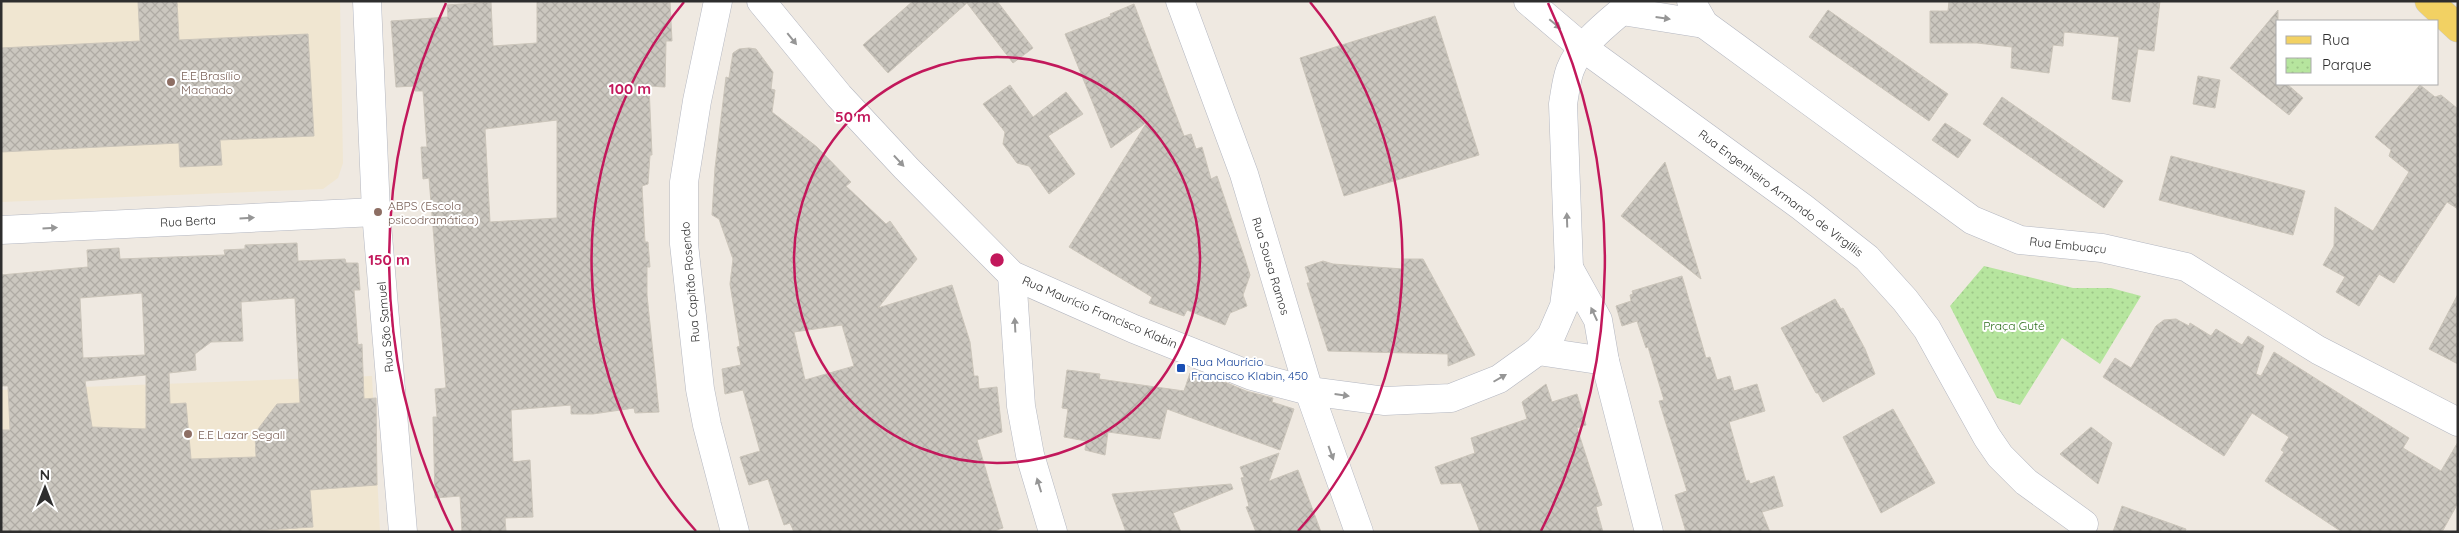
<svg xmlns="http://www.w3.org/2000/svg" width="2459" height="533" viewBox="0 0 2459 533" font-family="Quicksand,sans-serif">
<defs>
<pattern id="park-dots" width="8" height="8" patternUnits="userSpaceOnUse" patternTransform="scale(1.25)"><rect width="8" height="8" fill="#b6e59e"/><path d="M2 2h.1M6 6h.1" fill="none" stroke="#9dc588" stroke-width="1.8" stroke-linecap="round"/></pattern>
<pattern id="building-cross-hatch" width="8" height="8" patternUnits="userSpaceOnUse" patternTransform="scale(1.25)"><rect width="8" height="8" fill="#cbc7bf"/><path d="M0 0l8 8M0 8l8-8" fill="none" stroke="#afaba4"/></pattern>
</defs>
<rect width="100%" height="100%" fill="#efe9e1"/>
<!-- education -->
<g fill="#f0e6d1">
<polygon points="1,1 340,1 343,163 338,178 323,189 1,202"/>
<polygon points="372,376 380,532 5,532 1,479 1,390"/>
</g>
<!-- park -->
<polygon fill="url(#park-dots)" points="1984,266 2073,288 2111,288 2141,296 2100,364 2062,338 2020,405 1997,398 1950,306"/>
<!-- building -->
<g fill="url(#building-cross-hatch)" stroke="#cbc5ba" fill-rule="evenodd">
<polygon points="138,1 177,1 179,40 308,34 314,136 220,140 222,165 180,167 179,143 1,152 1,48 140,41"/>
<path d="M537 1 670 2 672 41H666L665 87 649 86 652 155H650L648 184 642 186 645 242H648L650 267H647V295L659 412 635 413 634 408 593 414H571V405L511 410 513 462 530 460 533 517 505 518 506 532H462L460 496 435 498 433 417H437L435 389 446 388 429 178 423 179 421 147H427L423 91H415V86L396 87 391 21 448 17 447 5 491 2 493 46 537 43ZM557 120V218L490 222 485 129Z"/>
<polygon points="913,1 997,1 1033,48 1013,63 967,3 888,73 863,45"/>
<polygon points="1949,1 2160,1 2154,51 2138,49 2130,102 2112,99 2119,37 2064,32 2063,46 2053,45 2049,73 2011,68 2012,47 1977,43 1930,43 1930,11 1948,11"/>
<polygon points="1134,4 1184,136 1191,134 1196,149 1202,147 1211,179 1217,176 1244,256 1250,275 1243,295 1247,306 1230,313 1225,325 1187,310 1184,316 1149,303 1152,297 1069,247 1147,122 1111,148 1065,34 1111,16 1110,14"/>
<polygon points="1828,10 1948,94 1929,121 1809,37"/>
<polygon points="2278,10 2278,84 2287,84 2303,98 2289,115 2230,68"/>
<polygon points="1435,16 1479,155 1344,196 1300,58"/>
<path d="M749 48 756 49 773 72 771 89 775 90 772 112 817 147 851 182 846 186 886 224 890 221 917 259 878 308 952 285 970 342 974 376H978L979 389 997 387 1002 432 977 440 1003 528 991 532H794L790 523 784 525 768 479 749 485 740 457 760 451 743 390 725 394 722 369 741 365 737 347 740 346 730 284 733 259 719 219 712 215 715 168 726 77 729 78 733 53 739 49ZM842 325 854 366 805 380 794 332Z"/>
<polygon points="2198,76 2220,80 2215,108 2193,104"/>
<polygon points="1010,85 1033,117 1066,92 1083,114 1048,136 1075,174 1049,194 1029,166 1017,163 1003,144 1005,132 983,104"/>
<polygon points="2420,85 2435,97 2441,95 2458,109 2458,209 2447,202 2394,283 2379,274 2359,306 2336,292 2345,277 2323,265 2334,246 2335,207 2373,231 2409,172 2389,156 2391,150 2375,137"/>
<polygon points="2002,97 2123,181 2104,208 1983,124"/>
<polygon points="1945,123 1971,140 1958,158 1932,140"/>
<polygon points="2171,156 2305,191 2293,235 2159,200"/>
<polygon points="1665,162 1701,279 1621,216"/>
<path d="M297 243 298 261 345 259 346 263H358L360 290H354L358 345 362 344 364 399 376 398 377 485 310 490 313 527 238 532H1V430H10L8 386H1V275L88 267 87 250 119 248 120 259 225 255 224 250 245 249V245ZM142 293 145 355 83 358 80 298ZM295 298 300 403 277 404 255 433 256 457 191 459 186 403 170 404 169 373 196 370 195 354 211 342 243 341 241 302ZM146 375V429L92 427 85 381Z"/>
<polygon points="1403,259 1423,259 1475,355 1448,366 1448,354 1328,351 1307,283 1310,283 1305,267 1323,261 1333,264 1403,269"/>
<polygon points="1682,276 1706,358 1710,357 1717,380 1730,376 1734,391 1757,384 1765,411 1729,422 1746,481 1749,480 1750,484 1774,476 1783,506 1762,512 1770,532 1686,532 1675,495 1687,491 1659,401 1664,400 1648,347 1646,348 1637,321 1622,326 1616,306 1631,301 1630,295 1633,294 1632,291"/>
<polygon points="2458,294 2458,364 2429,349"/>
<polygon points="1835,299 1841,309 1843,308 1865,349 1875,374 1823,402 1818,393 1816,393 1781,328"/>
<polygon points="2176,319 2189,326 2190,323 2211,336 2216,329 2242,345 2248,336 2264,346 2256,374 2261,376 2274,352 2409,438 2403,448 2441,471 2458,442 2458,503 2442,532 2342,532 2265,481 2284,452 2281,450 2289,437 2252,413 2224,456 2103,377 2115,358 2131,368 2156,326 2164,320"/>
<polygon points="1067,370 1100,374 1099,379 1184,391 1190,373 1212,381 1213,377 1246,391 1273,398 1272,402 1294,409 1280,450 1167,409 1160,439 1108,432 1105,455 1085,450 1086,441 1064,437 1068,409 1062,408"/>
<polygon points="1546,384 1552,402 1577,394 1586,425 1577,428 1602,505 1596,507 1603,532 1480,532 1461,483 1441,484 1435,467 1475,453 1471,438 1527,419 1522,402"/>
<polygon points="1893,409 1935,483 1881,513 1843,437"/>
<polygon points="2091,427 2112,443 2098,484 2060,454"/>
<polygon points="1279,453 1269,481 1298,470 1321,532 1256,532 1246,507 1249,506 1241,478 1244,477 1240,467"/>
<polygon points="1231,484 1233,489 1173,513 1181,532 1126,532 1112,494"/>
<polygon points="2122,506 2186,529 2185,532 2113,532"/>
</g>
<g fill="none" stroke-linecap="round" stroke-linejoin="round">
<!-- minor casing -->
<g stroke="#b4b7c1" stroke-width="29">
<g id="minor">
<polyline points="367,1 376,212 403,532"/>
<polyline points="718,1 697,101 684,182 684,244 700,389 707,425 735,532"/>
<path d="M761 1 839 96 906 168 1012 275 1134 329 1252 376 1309 391 1385 401 1451 398 1499 379 1538 351 1551 336 1564 306 1569 268 1563 104C1565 93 1566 81 1570 70 1581 41 1611 21 1633 1"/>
<polyline points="1180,1 1244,174 1309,391 1359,532"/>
<polyline points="1528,1 1582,47 1802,207 1867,258 1905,300 1927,329 1987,437 2000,456 2026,482 2084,524"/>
<polyline points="1691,1 1704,24 1972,220 2020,240 2102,248 2186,267 2318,350 2458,422"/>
<polyline points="1622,11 1704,24"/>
<polyline points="1,230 376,212"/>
<polyline points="1569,268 1598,320 1605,361 1649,532"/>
<polyline points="1012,275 1021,406 1030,455 1053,532"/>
<polyline points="1538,351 1605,361"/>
</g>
</g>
<!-- major casing -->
<g stroke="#c9c9c9" stroke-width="29">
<polyline id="major" points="2429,1 2458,28"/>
</g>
<!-- minor -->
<use href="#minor" stroke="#fff" stroke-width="28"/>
<!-- major -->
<use href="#major" stroke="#f2d163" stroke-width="28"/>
</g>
<!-- one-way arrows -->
<defs><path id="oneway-solid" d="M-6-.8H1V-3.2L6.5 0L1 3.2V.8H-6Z" transform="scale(1.25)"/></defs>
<g fill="#969696">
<use href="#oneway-solid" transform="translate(1663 18) rotate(8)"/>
<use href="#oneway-solid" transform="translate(1555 24) rotate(40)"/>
<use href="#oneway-solid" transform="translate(792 39) rotate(51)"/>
<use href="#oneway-solid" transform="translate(899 161) rotate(47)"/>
<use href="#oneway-solid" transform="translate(247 218) rotate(-3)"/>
<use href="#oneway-solid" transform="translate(1567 220) rotate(-92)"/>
<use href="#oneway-solid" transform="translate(50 228) rotate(-3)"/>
<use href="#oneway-solid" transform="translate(1594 314) rotate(-115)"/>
<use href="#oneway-solid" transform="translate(1015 325) rotate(-93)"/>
<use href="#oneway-solid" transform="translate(1500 378) rotate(-30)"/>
<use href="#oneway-solid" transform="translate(1342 395) rotate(8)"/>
<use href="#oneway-solid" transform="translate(1331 453) rotate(70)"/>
<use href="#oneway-solid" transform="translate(1039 485) rotate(-107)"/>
</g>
<!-- distance rings -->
<g fill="none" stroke="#c2185b" stroke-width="2.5">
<circle cx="997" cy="260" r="203"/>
<path d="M696 531A405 405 0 0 1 684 2M1310 2A405 405 0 0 1 1298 531"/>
<path d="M453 531A608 608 0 0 1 446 3M1548 3A608 608 0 0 1 1541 531"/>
</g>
<!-- markers -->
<g fill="#8d6e63" stroke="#fff" stroke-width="2">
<circle cx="171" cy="82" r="5"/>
<circle cx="378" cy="212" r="5"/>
<circle cx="188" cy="434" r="5"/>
</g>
<rect fill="#1a4fb4" stroke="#fff" stroke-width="2" x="1176" y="363" width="10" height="10" rx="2.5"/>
<g text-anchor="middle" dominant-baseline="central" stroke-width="4" stroke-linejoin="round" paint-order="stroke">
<!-- education labels -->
<g font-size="12" fill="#785e54" stroke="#fff" text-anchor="start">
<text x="181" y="75">E.E Brasílio<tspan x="181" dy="14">Machado</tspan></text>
<text x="388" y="205">ABPS (Escola<tspan x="388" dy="14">psicodramática)</tspan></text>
<text x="198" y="434">E.E Lazar Segall</text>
</g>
<!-- street labels -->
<g font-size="12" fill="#2e2e2e" stroke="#fff">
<text transform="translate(1781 193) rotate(37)">Rua Engenheiro Armando de Virgiliis</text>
<text transform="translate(188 221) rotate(-3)">Rua Berta</text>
<text transform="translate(2068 245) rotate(6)">Rua Embuaçu</text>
<text transform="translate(1271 266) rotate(73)">Rua Sousa Ramos</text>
<text transform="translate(690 282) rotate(-95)">Rua Capitão Rosendo</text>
<text transform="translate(1100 312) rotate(23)">Rua Maurício Francisco Klabin</text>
<text transform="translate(385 327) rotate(-95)">Rua São Samuel</text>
</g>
<!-- park labels -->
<g font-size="12" fill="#2c6e1b" stroke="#fff">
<text x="2014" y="325">Praça Guté</text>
</g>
<!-- transit labels -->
<g font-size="12" fill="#164399" stroke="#fff" text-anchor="start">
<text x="1191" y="361">Rua Maurício<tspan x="1191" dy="14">Francisco Klabin, 450</tspan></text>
</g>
</g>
<circle cx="997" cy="260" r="8" fill="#c2185b" stroke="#fff" stroke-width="2.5"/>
<g font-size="15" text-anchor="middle" font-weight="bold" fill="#c2185b" stroke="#fff" stroke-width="4" stroke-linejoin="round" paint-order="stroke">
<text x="630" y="94">100 m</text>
<text x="853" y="122">50 m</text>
<text x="389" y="265">150 m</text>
</g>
<!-- border -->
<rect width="2459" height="533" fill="none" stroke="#2e2e2e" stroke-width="5"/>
<!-- legend -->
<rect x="2276" y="20" width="162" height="65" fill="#ffffff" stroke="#ababab"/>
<rect x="2286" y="36" width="25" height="8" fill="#f2d163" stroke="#ababab"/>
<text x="2322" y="45" font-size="15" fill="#2e2e2e">Rua</text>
<rect x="2286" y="58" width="25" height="15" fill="url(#park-dots)" stroke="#ababab"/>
<text x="2322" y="70" font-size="15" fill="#2e2e2e">Parque</text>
<!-- north arrow -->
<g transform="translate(45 488)" stroke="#ffffff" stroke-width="4" paint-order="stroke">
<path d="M0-4L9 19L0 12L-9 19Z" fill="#2e2e2e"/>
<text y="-8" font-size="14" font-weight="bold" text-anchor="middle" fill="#2e2e2e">N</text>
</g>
</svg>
